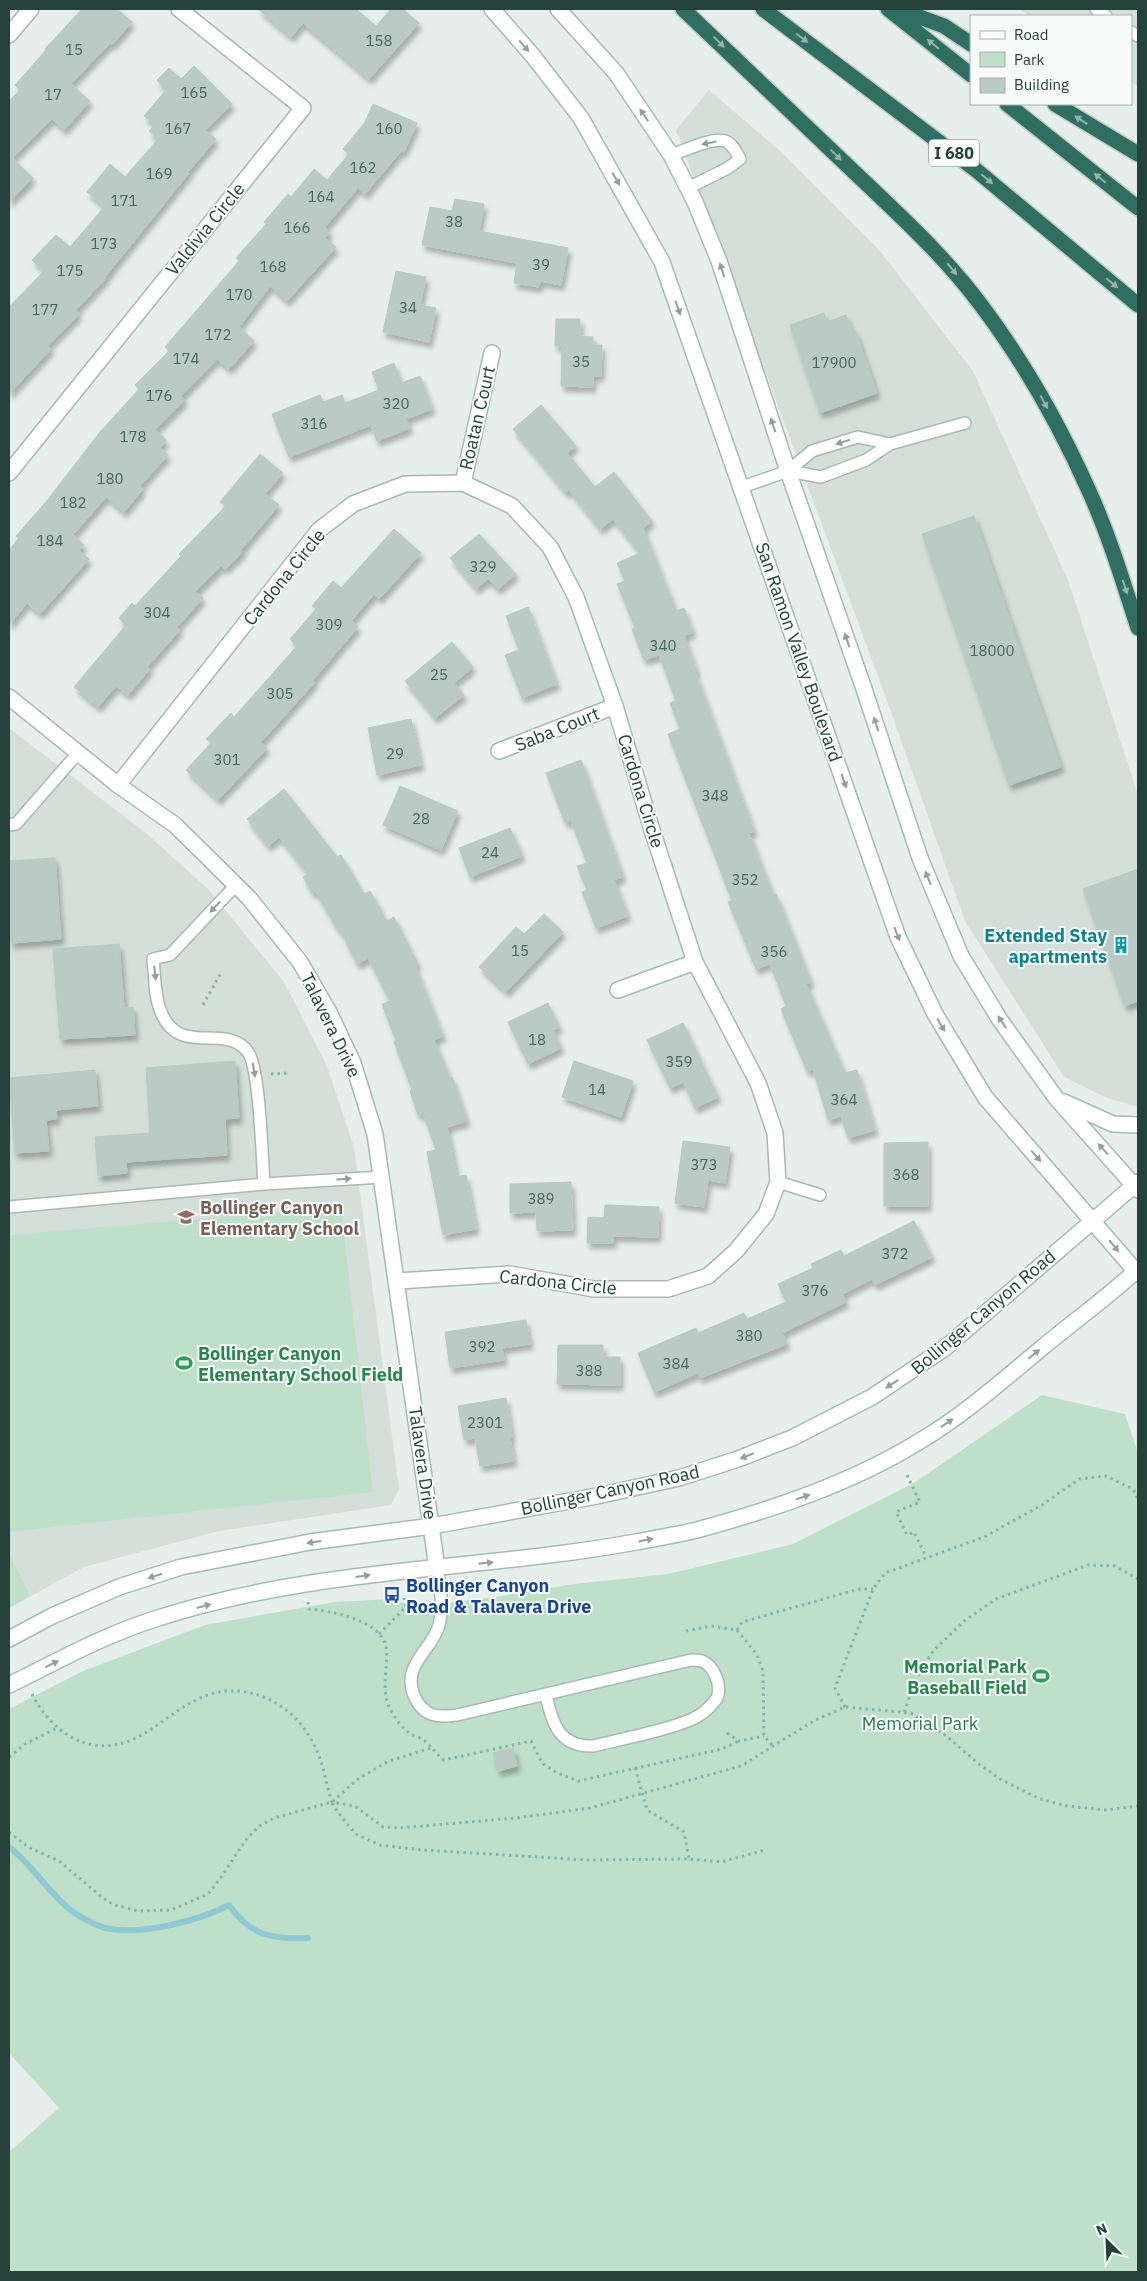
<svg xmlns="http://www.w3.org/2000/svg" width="1147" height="2281" viewBox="0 0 1147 2281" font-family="'IBM Plex Sans',sans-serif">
<defs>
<filter id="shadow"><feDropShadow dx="3" dy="5.5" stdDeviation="2.5" flood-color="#0004"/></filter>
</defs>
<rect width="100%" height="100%" fill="#e6efeb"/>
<!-- built -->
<g fill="#d4dfda">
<polygon points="1019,9 1138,9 1138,86 1131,82 1131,16 1030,16"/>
<polygon points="709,90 780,151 880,251 973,371 1068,580 1138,795 1138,1107 1107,1098 1064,1077 965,921 886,698 676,130"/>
<polygon points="9,728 147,834 208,889 284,982 327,1066 354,1147 399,1489 391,1505 219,1531 84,1567 9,1608"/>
</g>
<!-- green -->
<g fill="#bfe0c8">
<polygon points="341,1207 373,1492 9,1532 9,1235"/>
<polygon points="1042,1395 1125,1414 1138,1453 1138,2272 9,2272 9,2152 59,2108 9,2053 9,1709 83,1671 205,1625 335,1602 391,1599 415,1607 496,1597 574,1584 668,1574 793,1544 914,1483"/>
<polygon points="9,1553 30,1596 9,1608"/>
</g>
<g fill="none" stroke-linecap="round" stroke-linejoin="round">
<!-- stream -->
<path stroke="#8ec9d4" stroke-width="6" d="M9 1847C32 1864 46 1890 68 1908 78 1916 93 1924 105 1928 139 1936 199 1921 229 1905 250 1935 272 1940 308 1938"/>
</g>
<!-- building -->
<g fill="#bbcac4" stroke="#b8c9c2" filter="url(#shadow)">
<polygon points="82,9 117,9 132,22 112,45 110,43 71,84 90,101 64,130 52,119 12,158 33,178 9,202 9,101 20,90 15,85 46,50 45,49"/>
<polygon points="258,9 356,9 376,26 391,9 403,9 419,23 369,79 303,23 291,37"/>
<polygon points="194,66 232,104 205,130 216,139 188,172 189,173 105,277 106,278 76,310 79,314 48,346 51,349 9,394 9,307 44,271 32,260 56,235 70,247 104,207 87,192 110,164 125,177 158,139 149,131 155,125 144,116 166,90 157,80 169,68 181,79"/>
<polygon points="373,104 417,123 404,152 401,151 365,194 358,188 325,227 330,232 325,238 336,247 287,301 270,286 239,327 254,341 229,369 217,359 181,396 185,400 155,430 166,440 160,448 168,455 140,486 143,489 124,512 106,497 73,535 84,545 79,551 89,559 40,614 27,603 9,625 9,550 19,538 16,536 45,503 100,432 139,389 135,385 169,351 165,347 239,261 236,258 266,224 264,222 288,194 291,197 314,169 327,180 349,154 343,149 365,122"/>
<polygon points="455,199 484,204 479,231 568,248 561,285 540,281 539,287 514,283 517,263 422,245 430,207 452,211"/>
<polygon points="396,271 426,277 420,305 436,308 429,342 383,332"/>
<polygon points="824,313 826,322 846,315 852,331 855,330 877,393 820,413 790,325"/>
<polygon points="556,319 580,319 580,336 593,337 593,345 602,345 601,376 593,376 593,387 561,386 562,346 555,346"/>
<polygon points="394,363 401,383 420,376 432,409 406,419 410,428 377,441 371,425 289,457 272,414 320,395 323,402 342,395 345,403 379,390 372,372"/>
<polygon points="541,405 576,446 567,453 595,487 614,472 652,521 643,528 676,611 684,608 693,632 684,636 697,671 695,672 754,831 749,833 773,895 776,894 811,982 806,984 845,1073 857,1070 875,1130 848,1138 841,1116 828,1120 813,1069 807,1071 781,1009 786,1006 770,964 756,969 728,902 732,901 668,734 680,729 670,703 676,701 659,655 644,660 632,629 635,628 617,584 625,581 617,563 640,553 613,519 600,529 569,490 566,493 513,429"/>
<polygon points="260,454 283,473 265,494 279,505 241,550 243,552 225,569 221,566 195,592 203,598 177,627 180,630 147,667 150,669 128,695 116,686 98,707 74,687 126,625 119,618 132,603 135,606 181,556 179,554 226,506 220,502"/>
<polygon points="974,516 1061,767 1009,785 922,534"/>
<polygon points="394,529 421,553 379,599 374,594 351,621 358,627 313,680 315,682 261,742 267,748 218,800 186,770 211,743 206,739 231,713 234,717 297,646 290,639 316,609 312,606 333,581 341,588"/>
<polygon points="479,534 516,574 498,589 488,579 476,589 450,558"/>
<polygon points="528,607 557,684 522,698 505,655 519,650 506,616"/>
<polygon points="452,642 473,667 454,683 464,695 435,718 405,681"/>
<polygon points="411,719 421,765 377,775 368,728"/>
<polygon points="581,760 623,877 614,880 628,916 596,928 582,892 587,890 577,866 587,863 571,821 565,823 546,773"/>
<polygon points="400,786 458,811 441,850 383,825"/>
<polygon points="284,789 337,857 341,855 364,894 370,891 387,921 394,917 418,964 415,966 443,1036 434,1040 450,1078 452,1077 467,1121 447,1127 457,1177 466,1175 476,1229 443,1235 427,1152 436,1150 423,1113 418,1115 410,1091 412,1090 394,1042 396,1041 382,1004 390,1001 368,958 357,964 340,929 338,930 315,891 312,893 303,877 308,874 279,837 268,846 247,819"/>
<polygon points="510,828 522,856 470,877 459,848"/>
<polygon points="55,858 61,939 11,943 10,934 9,934 9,861"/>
<polygon points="1138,869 1138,1001 1125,1006 1083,889"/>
<polygon points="544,914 563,932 506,992 479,967 516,927 524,934"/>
<polygon points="119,944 124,1008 133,1007 135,1035 60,1039 53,949"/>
<polygon points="548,1003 559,1027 553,1030 561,1048 528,1064 508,1022"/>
<polygon points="683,1023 718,1097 695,1108 683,1082 670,1088 647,1040"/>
<polygon points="235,1061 239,1118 225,1119 227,1155 126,1162 127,1173 98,1176 95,1137 150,1133 146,1068"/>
<polygon points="574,1061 633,1081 621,1117 562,1097"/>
<polygon points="95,1070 98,1106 56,1110 57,1119 46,1120 49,1151 15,1153 9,1078"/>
<polygon points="683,1141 730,1147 725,1183 708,1180 704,1207 675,1203"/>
<polygon points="928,1142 928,1206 884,1206 884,1143"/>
<polygon points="571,1182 573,1230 537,1231 536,1212 510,1213 510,1184"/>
<polygon points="605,1205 659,1207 658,1237 613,1236 613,1243 587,1243 588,1217 604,1218"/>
<polygon points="914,1221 932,1257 875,1285 872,1279 842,1294 846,1302 782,1333 787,1344 700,1378 698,1373 654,1392 638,1353 696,1328 698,1333 744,1313 747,1319 786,1302 778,1284 813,1268 811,1264 841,1250 844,1256"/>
<polygon points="526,1320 530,1344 502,1348 504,1360 450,1368 445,1332"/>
<polygon points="558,1345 603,1345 603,1357 620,1357 620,1385 557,1384"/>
<polygon points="506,1398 512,1437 510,1438 514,1461 480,1466 475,1438 464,1440 458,1406"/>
<polygon points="513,1748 517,1766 498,1771 493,1753"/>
</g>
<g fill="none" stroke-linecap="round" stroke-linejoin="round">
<!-- lane casing -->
<g stroke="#a8b8b2" stroke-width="14">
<g id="lane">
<polyline points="1096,9 1106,16"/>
<polyline points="1131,32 1138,36"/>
<path d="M671 155C684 151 712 137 725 141 733 144 736 152 740 159L728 168 688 188"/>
<polyline points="788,471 821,477 866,460 890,444 965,423"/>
<polyline points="742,487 788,471 812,451 858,437 890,444"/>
<polyline points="9,825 16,824 78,753"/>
<path d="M236 885 170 955 153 959C155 975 154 996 161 1012 179 1058 226 1022 248 1052 260 1069 262 1159 264 1184"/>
<polyline points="778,1182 820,1195"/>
<polyline points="9,1207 264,1184 383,1177"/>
<path d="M437 1568C440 1587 444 1606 439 1625 435 1641 420 1653 414 1668 406 1685 416 1710 434 1715 442 1717 449 1716 457 1715L691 1660C694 1660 699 1660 702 1661 714 1666 722 1685 717 1698 714 1703 706 1711 701 1714 685 1727 616 1740 593 1746 559 1747 552 1723 546 1695"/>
</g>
</g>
<!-- street casing -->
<g stroke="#a8b8b2" stroke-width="18">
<g id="street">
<polyline points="9,35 31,9"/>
<polyline points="9,473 303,108 179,9"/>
<polyline points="463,483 492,353"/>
<polyline points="9,697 118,785 175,825 249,898 300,962 329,1012 353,1063 375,1134 437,1568"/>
<polyline points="499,751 615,706"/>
<polyline points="118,785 319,530 353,504 405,484 463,483 512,506 550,547 576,597 615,706 652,830 695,962 758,1083 775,1133 778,1182 766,1214 736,1251 708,1276 668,1289 594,1289 510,1274 397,1281"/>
<polyline points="618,990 695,962"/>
</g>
</g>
<!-- secondary casing -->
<g stroke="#a4bbb3" stroke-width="18">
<g id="secondary">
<polyline points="492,9 533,56 581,118 662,262 898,937 935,1014 985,1097 1138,1274"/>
<polyline points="558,9 616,73 671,155 695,202 719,261 788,471 863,686 920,858 961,956 1000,1020 1056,1098 1138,1190"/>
<polyline points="1064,1102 1113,1124 1138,1125"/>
<polyline points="9,1639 52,1616 119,1587 181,1567 310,1542 432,1526 597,1496 679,1478 738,1459 792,1438 872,1397 945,1348 1138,1182"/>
<path d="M9 1685C56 1662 104 1635 155 1619 204 1603 255 1592 305 1584 415 1566 527 1562 636 1542 656 1538 677 1535 697 1530 774 1509 852 1483 920 1441 964 1415 1003 1380 1043 1347 1074 1321 1108 1297 1138 1269"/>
</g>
</g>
<!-- highway casing -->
<g stroke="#c2cac8" stroke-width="18">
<g id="highway">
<path d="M683 9C739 62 795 115 851 169 896 212 943 254 981 305 1024 362 1060 426 1089 491 1109 535 1123 582 1138 628"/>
<polyline points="763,9 976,170 1138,305"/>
<polyline points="888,9 971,75"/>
<polyline points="898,9 944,26 971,44"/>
<polyline points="1007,104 1138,208"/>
<polyline points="1055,104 1138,154"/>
</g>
</g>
<!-- path -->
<g stroke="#86b3a5" stroke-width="3" stroke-dasharray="2.5 4" stroke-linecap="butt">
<polyline points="203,1005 222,971"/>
<polyline points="271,1074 290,1073"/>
<polyline points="907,1475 920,1502 896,1512 907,1535 914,1532 926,1557"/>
<path d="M308 1602 309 1609C331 1611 380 1620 386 1646 389 1665 381 1684 388 1704 392 1714 401 1728 411 1734 415 1736 421 1738 425 1741 432 1747 436 1754 444 1760L531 1741 542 1763 557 1773 578 1781 722 1749 739 1741"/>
<polyline points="737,1630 742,1622 859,1589 873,1589"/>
<polyline points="686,1631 711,1626 737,1630 757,1655 763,1671 764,1736 773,1746"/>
<polyline points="379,1634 406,1607 404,1598"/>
<path d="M32 1694C53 1735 93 1760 138 1737 159 1726 175 1710 196 1700 240 1677 290 1700 312 1741 323 1759 325 1782 332 1802L355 1806 383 1827 399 1828 516 1818 590 1808 741 1766 815 1720 845 1707 911 1713 945 1735 979 1764 1000 1779 1040 1799 1067 1806 1106 1810 1138 1806"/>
<polyline points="845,1707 835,1688 873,1589 885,1573 984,1537 1042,1505 1079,1479 1106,1476 1131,1488 1136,1493 1138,1501"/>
<polyline points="904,1712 917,1677 933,1651 964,1621 996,1599 1088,1565 1115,1566 1138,1579"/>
<polyline points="727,1733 739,1741 764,1736"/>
<polyline points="9,1757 25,1744 57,1728"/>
<polyline points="635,1768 647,1810 684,1832 689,1859"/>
<polyline points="332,1803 342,1818 356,1834 380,1845 422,1850 588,1860 689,1859 721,1862 765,1850"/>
<polyline points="9,1832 28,1847 59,1861 103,1898 114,1905 139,1911 171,1910 208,1894 222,1876 245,1841 258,1827 274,1818 332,1802 359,1778 389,1761 431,1748"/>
</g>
<!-- lane -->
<use href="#lane" stroke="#fff" stroke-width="11"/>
<!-- street -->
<use href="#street" stroke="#fff" stroke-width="15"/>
<!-- secondary -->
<use href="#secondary" stroke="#fff" stroke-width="15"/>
<!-- highway -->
<use href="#highway" stroke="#2f6f62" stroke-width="15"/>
</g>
<!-- one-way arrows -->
<defs><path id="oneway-solid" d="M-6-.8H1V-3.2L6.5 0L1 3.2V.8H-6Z" transform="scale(1.25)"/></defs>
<g fill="#93b5ae">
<use href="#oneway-solid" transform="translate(802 38) rotate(37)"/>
<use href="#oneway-solid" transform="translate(719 42) rotate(44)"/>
<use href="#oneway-solid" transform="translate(933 44) rotate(-141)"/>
<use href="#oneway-solid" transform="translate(1081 120) rotate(-147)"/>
<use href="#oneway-solid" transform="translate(836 155) rotate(44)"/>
<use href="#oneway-solid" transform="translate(1100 178) rotate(-141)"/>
<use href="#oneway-solid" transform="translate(987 179) rotate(40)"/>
<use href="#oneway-solid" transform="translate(952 269) rotate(50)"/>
<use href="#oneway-solid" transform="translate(1112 283) rotate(40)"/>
<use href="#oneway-solid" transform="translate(1044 402) rotate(62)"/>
<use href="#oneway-solid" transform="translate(1125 587) rotate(72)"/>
</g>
<g fill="#92a09c">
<use href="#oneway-solid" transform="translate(524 46) rotate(49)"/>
<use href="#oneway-solid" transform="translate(644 115) rotate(-124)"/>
<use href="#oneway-solid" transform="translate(709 143) rotate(169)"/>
<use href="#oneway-solid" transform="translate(616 179) rotate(60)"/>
<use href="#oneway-solid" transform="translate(722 270) rotate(-108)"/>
<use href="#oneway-solid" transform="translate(678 308) rotate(70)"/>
<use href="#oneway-solid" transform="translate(773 425) rotate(-108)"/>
<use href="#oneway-solid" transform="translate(843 442) rotate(162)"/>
<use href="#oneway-solid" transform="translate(847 640) rotate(-109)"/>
<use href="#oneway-solid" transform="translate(876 724) rotate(-108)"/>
<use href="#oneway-solid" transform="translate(844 781) rotate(71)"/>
<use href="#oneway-solid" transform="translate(928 878) rotate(-113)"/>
<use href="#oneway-solid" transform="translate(215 907) rotate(133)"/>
<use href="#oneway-solid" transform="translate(897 934) rotate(69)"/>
<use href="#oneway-solid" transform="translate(155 973) rotate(83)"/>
<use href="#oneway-solid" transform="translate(1002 1022) rotate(-124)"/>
<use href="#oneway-solid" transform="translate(941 1025) rotate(59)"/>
<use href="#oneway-solid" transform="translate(254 1070) rotate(80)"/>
<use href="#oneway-solid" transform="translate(1103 1149) rotate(-132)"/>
<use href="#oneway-solid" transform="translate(1036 1156) rotate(49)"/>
<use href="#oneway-solid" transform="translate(344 1179) rotate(-4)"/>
<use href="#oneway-solid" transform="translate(1114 1246) rotate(50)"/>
<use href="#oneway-solid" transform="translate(1034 1354) rotate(-39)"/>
<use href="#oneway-solid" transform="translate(892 1384) rotate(147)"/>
<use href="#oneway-solid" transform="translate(947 1423) rotate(-34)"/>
<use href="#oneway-solid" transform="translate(747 1456) rotate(158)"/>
<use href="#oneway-solid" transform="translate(803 1497) rotate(-19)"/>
<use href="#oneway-solid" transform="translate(646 1540) rotate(-11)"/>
<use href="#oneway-solid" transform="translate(314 1542) rotate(172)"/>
<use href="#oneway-solid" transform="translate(486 1563) rotate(-6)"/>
<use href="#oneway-solid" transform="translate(155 1576) rotate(162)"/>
<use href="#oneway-solid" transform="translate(363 1576) rotate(-8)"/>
<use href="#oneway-solid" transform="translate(204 1606) rotate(-15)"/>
<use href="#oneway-solid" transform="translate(52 1664) rotate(-26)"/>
</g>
<!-- icons -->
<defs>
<g id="building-bare" transform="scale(1.35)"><path d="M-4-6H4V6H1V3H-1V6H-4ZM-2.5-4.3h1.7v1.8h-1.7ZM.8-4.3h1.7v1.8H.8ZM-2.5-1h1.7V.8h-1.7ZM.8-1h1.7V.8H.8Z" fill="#0f9aa8" stroke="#f7fbf9" stroke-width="2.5" paint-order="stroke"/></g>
<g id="school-bare" transform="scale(1.35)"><path d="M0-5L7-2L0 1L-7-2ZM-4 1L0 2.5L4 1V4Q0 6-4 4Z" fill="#8d6e63" stroke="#f7fbf9" stroke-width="2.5" paint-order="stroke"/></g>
<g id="stadium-bare" transform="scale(1.35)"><path d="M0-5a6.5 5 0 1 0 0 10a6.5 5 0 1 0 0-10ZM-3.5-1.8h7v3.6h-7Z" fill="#2e9e5b" stroke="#f7fbf9" stroke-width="2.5" paint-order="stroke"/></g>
<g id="bus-bare" transform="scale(1.35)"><path d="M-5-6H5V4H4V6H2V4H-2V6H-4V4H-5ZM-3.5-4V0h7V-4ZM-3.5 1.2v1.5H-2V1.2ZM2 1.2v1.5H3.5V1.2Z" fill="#1a4fb4" stroke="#f7fbf9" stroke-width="2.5" paint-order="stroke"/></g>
</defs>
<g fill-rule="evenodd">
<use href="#building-bare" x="1121" y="945"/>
<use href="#school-bare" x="186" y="1217"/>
<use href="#stadium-bare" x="184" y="1363"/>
<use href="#bus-bare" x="392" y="1595"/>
<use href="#stadium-bare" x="1041" y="1676"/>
</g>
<g text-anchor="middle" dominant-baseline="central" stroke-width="4" stroke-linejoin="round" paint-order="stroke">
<!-- number labels -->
<g font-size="15" fill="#4a645c">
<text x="379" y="40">158</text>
<text x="74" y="49">15</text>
<text x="194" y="92">165</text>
<text x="53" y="94">17</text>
<text x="178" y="128">167</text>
<text x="389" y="128">160</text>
<text x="363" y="167">162</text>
<text x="159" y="173">169</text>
<text x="321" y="196">164</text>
<text x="124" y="200">171</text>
<text x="454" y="221">38</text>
<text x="297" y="227">166</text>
<text x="104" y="243">173</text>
<text x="541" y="264">39</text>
<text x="273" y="266">168</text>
<text x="70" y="270">175</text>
<text x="239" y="294">170</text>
<text x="408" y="307">34</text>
<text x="45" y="309">177</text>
<text x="218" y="334">172</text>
<text x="186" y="358">174</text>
<text x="581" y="361">35</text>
<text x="834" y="362">17900</text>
<text x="159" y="395">176</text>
<text x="396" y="403">320</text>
<text x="314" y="423">316</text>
<text x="133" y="436">178</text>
<text x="110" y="478">180</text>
<text x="73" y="502">182</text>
<text x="50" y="540">184</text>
<text x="483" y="566">329</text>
<text x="157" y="612">304</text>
<text x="329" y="624">309</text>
<text x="663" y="645">340</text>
<text x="992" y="650">18000</text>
<text x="439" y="674">25</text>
<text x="280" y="693">305</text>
<text x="395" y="753">29</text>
<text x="227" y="759">301</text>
<text x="715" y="795">348</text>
<text x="421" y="818">28</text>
<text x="490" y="852">24</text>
<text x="745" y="879">352</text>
<text x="520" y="950">15</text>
<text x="774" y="951">356</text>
<text x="537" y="1039">18</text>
<text x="679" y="1061">359</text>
<text x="597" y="1089">14</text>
<text x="844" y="1099">364</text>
<text x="704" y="1164">373</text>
<text x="906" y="1174">368</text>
<text x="541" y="1198">389</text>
<text x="895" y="1253">372</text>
<text x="815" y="1290">376</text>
<text x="749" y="1335">380</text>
<text x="482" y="1346">392</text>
<text x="676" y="1363">384</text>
<text x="589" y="1370">388</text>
<text x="485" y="1422">2301</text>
</g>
<!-- shield labels -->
<rect fill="#f7fbf9" stroke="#637a73" stroke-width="1" x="929" y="139.5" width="50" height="27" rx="4"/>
<g font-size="16" font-weight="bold" fill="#24423a">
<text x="954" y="153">I 680</text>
</g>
<!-- street labels -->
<g font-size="18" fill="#24423a" stroke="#f7fbf9">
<text transform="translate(205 229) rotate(-51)">Valdivia Circle</text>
<text transform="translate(477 418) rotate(-77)">Roatan Court</text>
<text transform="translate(284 577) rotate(-51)">Cardona Circle</text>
<text transform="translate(799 652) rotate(71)">San Ramon Valley Boulevard</text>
<text transform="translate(557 729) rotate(-22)">Saba Court</text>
<text transform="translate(641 791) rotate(73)">Cardona Circle</text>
<text transform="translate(331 1025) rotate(64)">Talavera Drive</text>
<text transform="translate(558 1282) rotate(6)">Cardona Circle</text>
<text transform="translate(983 1312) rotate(-40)">Bollinger Canyon Road</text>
<text transform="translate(423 1463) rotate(82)">Talavera Drive</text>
<text transform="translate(610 1490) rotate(-12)">Bollinger Canyon Road</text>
</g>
<!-- culture labels -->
<g font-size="18" font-weight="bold" fill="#0d838f" stroke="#f7fbf9" text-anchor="end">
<text x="1107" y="935">Extended Stay<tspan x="1107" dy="21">apartments</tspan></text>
</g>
<!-- education labels -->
<g font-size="18" font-weight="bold" fill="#785e54" stroke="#f7fbf9" text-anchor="start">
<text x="200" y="1207">Bollinger Canyon<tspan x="200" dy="21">Elementary School</tspan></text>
</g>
<!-- leisure labels -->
<g font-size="18" font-weight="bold" fill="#27864d" stroke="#f7fbf9" text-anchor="start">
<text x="198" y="1353">Bollinger Canyon<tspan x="198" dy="21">Elementary School Field</tspan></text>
<text x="1027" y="1666" text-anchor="end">Memorial Park<tspan x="1027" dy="21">Baseball Field</tspan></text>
</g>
<!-- transit labels -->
<g font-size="18" font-weight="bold" fill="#164399" stroke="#f7fbf9" text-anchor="start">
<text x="406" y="1585">Bollinger Canyon<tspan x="406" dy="21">Road &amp; Talavera Drive</tspan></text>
</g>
<!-- park labels -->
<g font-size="18" fill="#2d7a4b" stroke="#f7fbf9">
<text x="920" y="1723">Memorial Park</text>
</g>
</g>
<!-- border -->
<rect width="1147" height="2281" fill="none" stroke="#24423a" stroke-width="20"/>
<!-- legend -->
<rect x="970" y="15" width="162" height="90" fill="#f7fbf9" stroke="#a3b1ad"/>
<rect x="980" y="31" width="25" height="8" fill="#ffffff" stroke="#a3b1ad"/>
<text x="1014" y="40" font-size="15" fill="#24423a">Road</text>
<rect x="980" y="52" width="25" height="15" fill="#bfe0c8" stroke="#a3b1ad"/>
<text x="1014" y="65" font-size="15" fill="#24423a">Park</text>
<rect x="980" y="78" width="25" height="15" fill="#bbcac4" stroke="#a3b1ad"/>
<text x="1014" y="90" font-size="15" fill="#24423a">Building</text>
<!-- north arrow -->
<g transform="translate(1107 2241) rotate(336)" stroke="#f7fbf9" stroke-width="4" paint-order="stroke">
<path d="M0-4L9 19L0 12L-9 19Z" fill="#24423a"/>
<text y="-8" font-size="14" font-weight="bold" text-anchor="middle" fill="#24423a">N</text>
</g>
</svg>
